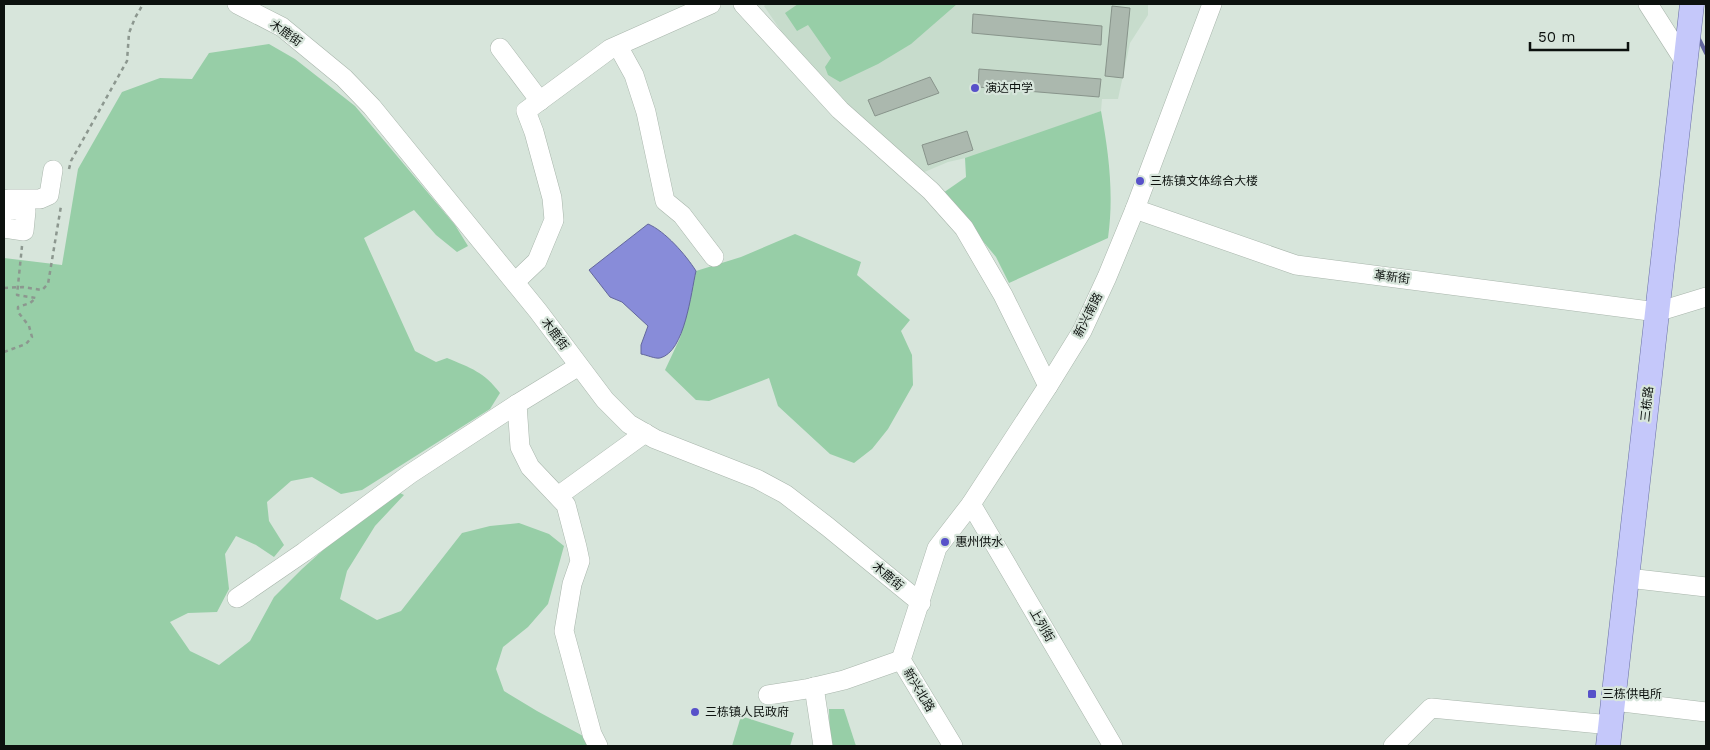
<svg xmlns="http://www.w3.org/2000/svg" width="1710" height="750" viewBox="0 0 1710 750" font-family="'Work Sans','Noto Sans SC',sans-serif">
<rect width="100%" height="100%" fill="#d7e5db"/>
<!-- built -->
<polygon fill="#c7dccc" points="766,4 1148,4 1148,15 1130,43 1118,99 1102,99 1101,111 979,155 948,162 922,173 805,66 764,6"/>
<!-- green -->
<g fill="#97cea7">
<polygon points="798,4 957,4 911,44 878,64 840,82 828,75 825,67 831,58 808,25 797,31 785,13"/>
<path d="M269 44 295 59 355 106 455 225 468 246 457 252 436 235 414 210 364 238 415 351 436 362 447 358C471 368 484 372 500 393L490 409 362 490 341 494 312 477 291 481 267 502 269 521 284 545 274 557 256 545 236 536 225 554 229 589 217 612 188 613 170 622 190 651 219 665 250 641 274 597 302 569 372 506 398 492 404 495 375 526 347 571 340 599 377 620 401 611 462 533 490 526 519 523 549 534 564 546 548 604 528 627 503 647 496 669 504 691 537 711 583 736 589 746H4V258L62 265 78 169 122 92 160 78 192 79 209 53Z"/>
<path d="M1101 111C1109 154 1114 195 1108 238L1009 283 996 257 943 193 966 177 965 158Z"/>
<polygon points="795,234 861,262 857,275 910,320 901,331 912,355 913,385 888,429 872,449 854,463 830,454 778,406 769,378 709,401 696,400 665,370 680,338 696,271 741,257"/>
<polygon points="829,709 844,709 856,746 830,746"/>
<polygon points="741,716 794,733 790,746 732,746"/>
</g>
<!-- water -->
<path fill="#888cd9" stroke="#63679c" d="M648 224C665 231 686 255 696 271 691 292 685 352 660 358 655 359 647 355 641 354V345L648 326 622 302 610 297 589 270Z"/>
<g fill="none" stroke-linecap="round" stroke-linejoin="round">
<!-- stream -->
<polyline stroke="#63679c" stroke-width="4" points="1698,37 1706,53"/>
</g>
<!-- building -->
<g fill="#abb8ae" stroke="#88948b">
<polygon points="1112,6 1130,8 1123,78 1105,76"/>
<polygon points="973,14 1102,26 1101,45 972,33"/>
<polygon points="979,69 1101,79 1099,97 978,87"/>
<polygon points="930,77 939,93 875,116 868,100"/>
<polygon points="967,131 973,150 928,165 922,145"/>
</g>
<g fill="none" stroke-linecap="round" stroke-linejoin="round">
<!-- minor casing -->
<g stroke="#a9b6ac" stroke-width="20">
<g id="minor">
<polyline points="237,4 282,27 344,78 372,107 538,311 605,400 629,424 655,439 757,479 785,494 828,527 921,603"/>
<polyline points="743,4 840,110 931,191 964,228 1003,295 1048,386"/>
<polyline points="1648,4 1685,62"/>
<polyline points="618,46 634,75 646,112 665,201 682,215 714,257"/>
<polyline points="500,48 540,101"/>
<polyline points="4,203 8,199 40,199 49,195 53,170"/>
<polyline points="4,209 26,211 24,231 4,228"/>
<polyline points="1135,209 1296,265 1657,312 1706,297"/>
<polyline points="515,282 537,261 554,220 552,198 534,132 526,111 610,49 711,4"/>
<polyline points="579,366 517,404 520,447 530,467 566,505 577,547 580,561 572,584 564,631 592,734 598,746"/>
<polyline points="558,496 645,433"/>
<polyline points="971,504 1113,746"/>
<polyline points="1628,578 1706,587"/>
<polyline points="237,598 304,552 410,474 517,404"/>
<polyline points="814,687 823,746"/>
<polyline points="768,695 806,689 844,680 901,660"/>
<polyline points="1614,701 1706,712"/>
<polyline points="953,746 901,660 937,548 971,504 1048,386 1082,331 1107,277 1135,209 1212,4"/>
<polyline points="1393,746 1431,708 1611,725"/>
</g>
</g>
<!-- major casing -->
<g stroke="#6b71a5" stroke-width="25">
<polyline id="major" points="1608,746 1692,4"/>
</g>
<!-- path -->
<g stroke="#8c978f" stroke-width="2.5" stroke-dasharray="4 4" stroke-linecap="butt">
<polyline points="69,169 71,161 127,61 129,33 135,18 143,4"/>
<polyline points="4,288 23,287 42,290 48,284 61,206"/>
<polyline points="4,352 26,344 32,337 29,326 18,312 18,307 30,303 36,298 17,295 22,246"/>
</g>
<!-- minor -->
<use href="#minor" stroke="#fff" stroke-width="19"/>
<!-- major -->
<use href="#major" stroke="#c5c8fa" stroke-width="24"/>
</g>
<!-- markers -->
<g fill="#5751c9" stroke="#d7e5db" stroke-width="2">
<circle cx="975" cy="88" r="5"/>
<circle cx="1140" cy="181" r="5"/>
<circle cx="945" cy="542" r="5"/>
<rect x="1587" y="689" width="10" height="10" rx="2.5"/>
<circle cx="695" cy="712" r="5"/>
</g>
<g text-anchor="middle" dominant-baseline="central" stroke-width="4.5" stroke-linejoin="round" paint-order="stroke">
<!-- street labels -->
<g font-size="12" fill="#0c110e" stroke="#d7e5db">
<text transform="translate(286 33) rotate(35)">木鹿街</text>
<text transform="translate(1392 277) rotate(7)">革新街</text>
<text transform="translate(1088 315) rotate(-63)">新兴南路</text>
<text transform="translate(555 334) rotate(53)">木鹿街</text>
<text transform="translate(1647 404) rotate(-84)">三栋路</text>
<text transform="translate(888 576) rotate(40)">木鹿街</text>
<text transform="translate(1042 625) rotate(60)">上列街</text>
<text transform="translate(919 690) rotate(59)">新兴北路</text>
</g>
<!-- poi labels -->
<g font-size="12" fill="#0c110e" stroke="#d7e5db" text-anchor="start">
<text x="985" y="88">演达中学</text>
<text x="1150" y="181">三栋镇文体综合大楼</text>
<text x="955" y="542">惠州供水</text>
<text x="1602" y="694">三栋供电所</text>
<text x="705" y="712">三栋镇人民政府</text>
</g>
</g>
<!-- border -->
<rect width="1710" height="750" fill="none" stroke="#0c110e" stroke-width="10"/>
<!-- scale -->
<path d="M1530 42v8h98v-8" fill="none" stroke="#0c110e" stroke-width="2.5"/>
<text x="1538" y="42" font-size="15" fill="#0c110e" stroke="#d7e5db" stroke-width="4" paint-order="stroke">50 m</text>
</svg>
